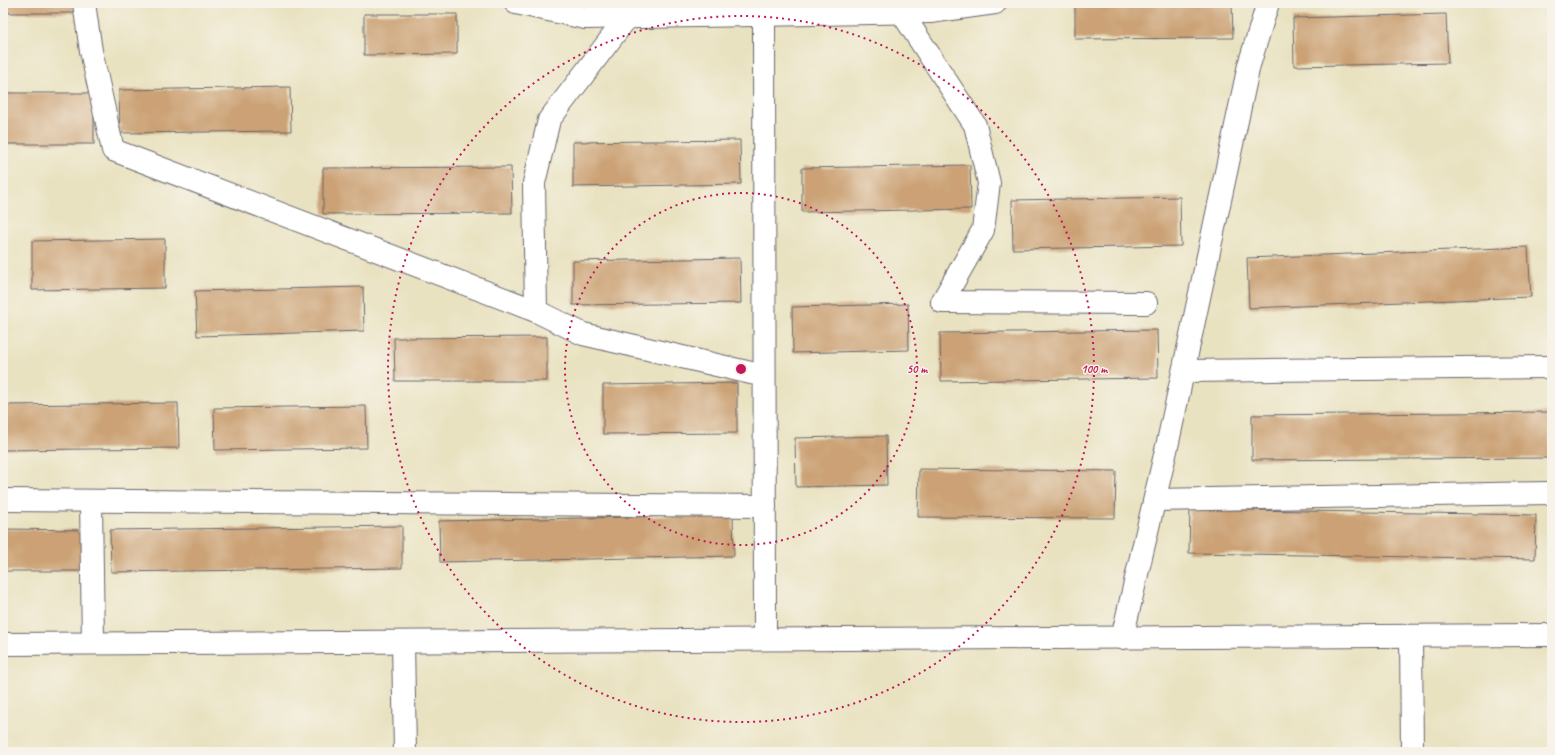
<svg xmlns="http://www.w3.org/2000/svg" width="1555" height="755" viewBox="0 0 1555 755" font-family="Caveat,sans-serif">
<rect width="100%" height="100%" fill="#f7f3e8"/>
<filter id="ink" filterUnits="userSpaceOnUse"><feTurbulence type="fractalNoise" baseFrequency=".025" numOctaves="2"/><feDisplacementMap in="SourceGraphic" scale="8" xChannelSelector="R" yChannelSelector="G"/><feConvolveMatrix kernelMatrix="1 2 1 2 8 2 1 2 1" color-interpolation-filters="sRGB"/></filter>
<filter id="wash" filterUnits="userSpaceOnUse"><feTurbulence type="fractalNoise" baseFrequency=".012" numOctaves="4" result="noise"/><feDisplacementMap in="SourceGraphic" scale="16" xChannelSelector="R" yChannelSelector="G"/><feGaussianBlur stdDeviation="0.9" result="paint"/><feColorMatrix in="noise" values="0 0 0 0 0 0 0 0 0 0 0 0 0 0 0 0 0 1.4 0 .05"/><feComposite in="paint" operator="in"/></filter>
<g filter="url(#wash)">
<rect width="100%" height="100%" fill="#e9e2c1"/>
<g id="blocks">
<!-- building -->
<g fill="#cba174">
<rect x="3" y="3" width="71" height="10"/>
<polygon points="1075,3 1232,3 1233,38 1075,39"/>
<polygon points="364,14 457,14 457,54 364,55"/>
<polygon points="1446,14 1448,63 1294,66 1293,18"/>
<polygon points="290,87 291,131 120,133 119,90"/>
<rect x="3" y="93" width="91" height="51"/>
<polygon points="740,140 741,184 573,187 573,142"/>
<polygon points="970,165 971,209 802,212 802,168"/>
<polygon points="511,167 512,213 323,214 323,168"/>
<polygon points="1180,197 1181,246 1013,249 1012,200"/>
<polygon points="165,239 165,288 32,290 32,241"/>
<polygon points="1528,247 1531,297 1249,308 1247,258"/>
<polygon points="740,258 741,303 573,305 573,261"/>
<polygon points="363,287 364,331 197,336 195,291"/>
<polygon points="908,304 909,350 793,353 792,307"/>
<polygon points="1157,330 1158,378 941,381 940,333"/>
<polygon points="547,337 547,381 395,381 394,338"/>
<polygon points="737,383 737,433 603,434 603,385"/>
<polygon points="178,403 179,448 3,450 3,405"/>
<polygon points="366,406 367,448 215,450 214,408"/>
<polygon points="1550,412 1550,458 1252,460 1252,415"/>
<polygon points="886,436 887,485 796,487 795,438"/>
<polygon points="919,469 1116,471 1115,518 918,517"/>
<polygon points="1190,509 1536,515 1535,559 1189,553"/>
<polygon points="733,515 734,556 440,562 439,521"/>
<polygon points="402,526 402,568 111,572 110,530"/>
<polygon points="3,529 86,530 85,571 3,571"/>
</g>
</g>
</g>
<g filter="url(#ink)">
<use href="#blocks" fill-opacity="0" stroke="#68656a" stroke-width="1"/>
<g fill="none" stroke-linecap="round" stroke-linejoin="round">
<!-- minor casing -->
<g stroke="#68656a" stroke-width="24">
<g id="minor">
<polyline points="84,3 91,51 113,150 536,311"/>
<polyline points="516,3 585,18 930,12 995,3"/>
<polyline points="638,3 549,120 534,183 536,311 583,334 764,376"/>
<polyline points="899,3 902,13 975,125 989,183 983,230 942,302 1146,303"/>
<polyline points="764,15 765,639"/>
<polyline points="1184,371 1552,367"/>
<polyline points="3,500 765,506"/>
<polyline points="1155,500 1552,493"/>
<polyline points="91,501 93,643"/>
<polyline points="1411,636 1412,752"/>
<polyline points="1122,638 1168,442 1249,65 1268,3"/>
<polyline points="403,642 405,752"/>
<polyline points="3,644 1552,635"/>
</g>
</g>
<!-- minor -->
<use href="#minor" stroke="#fff" stroke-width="22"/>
</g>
</g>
<!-- distance rings -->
<g fill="none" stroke="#c2185b" stroke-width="2" stroke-dasharray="2 4">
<circle cx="741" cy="369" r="176"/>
<circle cx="741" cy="369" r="353"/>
</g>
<circle cx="741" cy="369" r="6" fill="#c2185b" stroke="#f7f3e8" stroke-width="2"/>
<g font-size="12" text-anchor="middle" font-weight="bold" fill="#c2185b" stroke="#f7f3e8" stroke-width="3" stroke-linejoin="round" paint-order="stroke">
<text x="917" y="373">50 m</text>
<text x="1094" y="373">100 m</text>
</g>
<!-- margin -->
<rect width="1555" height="755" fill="none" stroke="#f7f3e8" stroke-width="16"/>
</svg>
